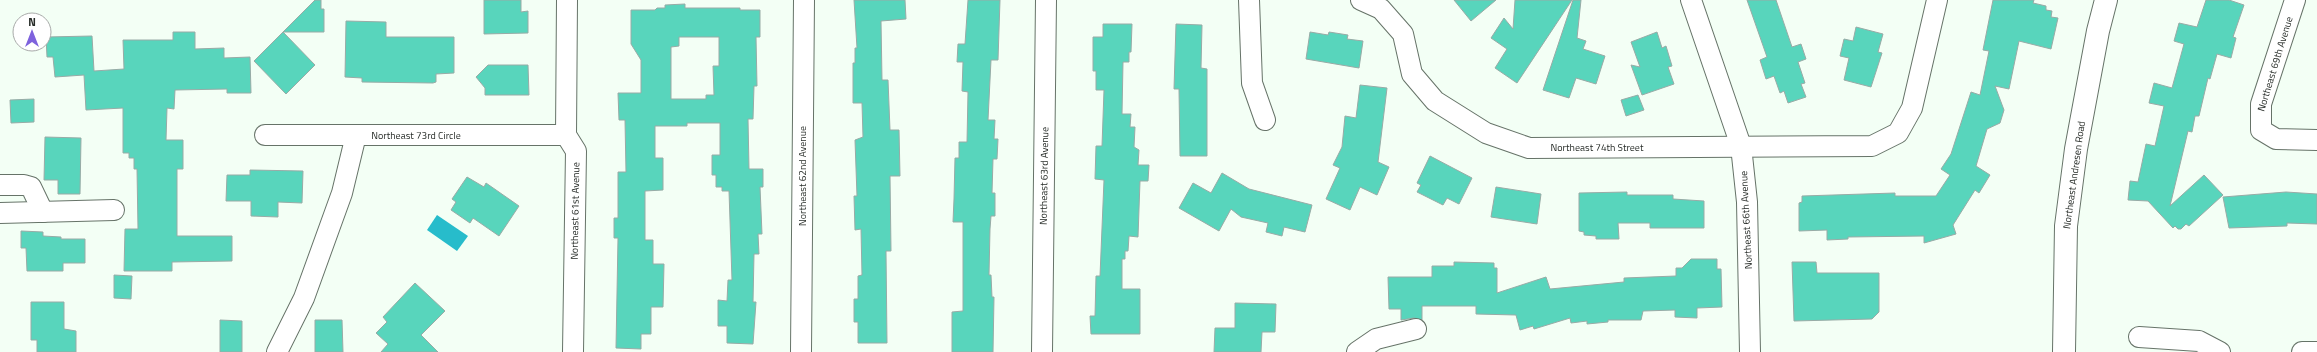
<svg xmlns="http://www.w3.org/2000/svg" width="2317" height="352" viewBox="0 0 2317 352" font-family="'Titillium Web',sans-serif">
<rect width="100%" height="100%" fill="#f3fff5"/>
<!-- water -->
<polygon fill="#27bccb" points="437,215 468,236 457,251 427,230"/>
<!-- building -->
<g fill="#58d5bc" stroke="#98aba6" fill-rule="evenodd">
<polygon points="315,0 321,0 321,9 324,9 324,32 283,32"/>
<polygon points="484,0 521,0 521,12 528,11 528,33 484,34"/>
<polygon points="854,0 905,0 906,19 881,21 882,80 888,80 890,130 899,130 900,176 890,176 891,251 886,251 887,343 858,343 858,322 854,322 854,299 858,299 858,276 862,275 861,229 855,230 854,196 857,196 855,140 863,137 862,103 853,103 853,63 855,63 855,48 857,48"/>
<polygon points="968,0 1000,0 998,60 991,60 988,120 995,120 994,139 998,139 997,159 993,159 992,193 995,193 995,216 991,216 990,229 989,275 991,275 992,297 994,297 993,352 952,352 952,312 963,311 963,222 953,222 954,199 955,158 959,158 959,142 967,142 968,92 962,91 963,62 957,62 958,44 965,44"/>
<polygon points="1454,0 1496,0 1471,21"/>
<polygon points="1515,0 1572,0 1517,83 1495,68 1507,49 1491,38 1504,18 1513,29"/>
<polygon points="1573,0 1581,0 1577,38 1586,41 1583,49 1605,56 1596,84 1576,78 1569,98 1543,90"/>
<polygon points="1747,0 1776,0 1792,47 1801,44 1806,59 1798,62 1805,83 1801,84 1806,97 1788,103 1784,91 1780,93 1774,76 1766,79 1760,60 1767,57"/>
<polygon points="1993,0 2034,0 2033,3 2046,6 2046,10 2052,11 2051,17 2058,18 2051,49 2019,41 2009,89 1995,86 2004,110 2000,123 1987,129 1976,166 1990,175 1979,193 1975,190 1953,225 1956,234 1924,243 1924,236 1848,237 1848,239 1827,240 1827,230 1799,231 1799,203 1802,202 1802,196 1895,193 1895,196 1936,196 1950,175 1941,169 1951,154 1971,92 1980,95 1989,51 1983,50"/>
<polygon points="2206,0 2229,0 2244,5 2233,37 2236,38 2231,58 2217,54 2210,79 2208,78 2199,116 2195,116 2192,132 2188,131 2170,206 2204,175 2223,195 2189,226 2186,224 2181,229 2178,229 2175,226 2173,228 2148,201 2128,200 2130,181 2138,182 2146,144 2155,146 2164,106 2149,103 2154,83 2172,88 2184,44 2174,41 2179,23 2197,27"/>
<path d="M685 4V8H740V10H760V37H756L757 86H754L753 119H748L749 169H763V187H760L762 234H758L759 254H754L753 302H756L753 344 727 343V326H718V300L727 301 728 280H732L729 191H722V187H716V175H712V155H720V123H687V126H655V158H663V190L645 191V240H653V264H664L663 307H651V334H641V349L616 348 618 238H614V218H618V172H626L625 120H619L618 93H641V60L631 44V10H655L657 8H665V5ZM679 37H719V66H713L714 95H706V99H671V47L679 46Z"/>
<polygon points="346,21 386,22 386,37 454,37 454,73 436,74 436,82 433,83 362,82 362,78 345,77"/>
<polygon points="1103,24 1132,24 1131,52 1129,52 1129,62 1123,62 1122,114 1131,114 1130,127 1135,127 1134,147 1139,150 1138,165 1149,165 1148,181 1140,181 1138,237 1129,236 1128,251 1125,251 1125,259 1122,259 1122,289 1140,289 1140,334 1091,334 1090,316 1095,316 1096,276 1100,276 1104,180 1095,179 1096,146 1102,146 1104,90 1096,90 1096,71 1093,71 1093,37 1103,37"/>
<polygon points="1176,24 1202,25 1201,68 1207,69 1207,156 1180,156 1179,89 1174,89"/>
<polygon points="1856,27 1883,34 1878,52 1882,53 1871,87 1844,80 1849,58 1840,56 1844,39 1853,41"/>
<polygon points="173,32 195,32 195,49 224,48 224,58 250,57 251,93 227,93 227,89 175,90 174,109 167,108 166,140 183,140 183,169 177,169 177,236 232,236 232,261 172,262 172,271 124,271 125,229 138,229 137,169 134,169 134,158 129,158 129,153 123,153 123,108 86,110 84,75 55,77 53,57 47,57 46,37 92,36 94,71 124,69 123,40 173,40"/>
<polygon points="283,32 315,65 286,94 254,61"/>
<polygon points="1310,32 1328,35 1329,32 1348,35 1347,39 1363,41 1359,68 1306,59"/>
<polygon points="1657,32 1662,48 1666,46 1672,66 1668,67 1674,84 1642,95 1631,65 1640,67 1631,42"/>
<polygon points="488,65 528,65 529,95 485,95 485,88 476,77"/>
<polygon points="1360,85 1387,88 1378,162 1389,167 1377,195 1360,187 1350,210 1326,199 1340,168 1333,165 1342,147 1345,116 1356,118"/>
<polygon points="1638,95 1644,110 1626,116 1621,100"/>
<polygon points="34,99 34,122 11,123 10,100"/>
<polygon points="45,137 81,138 80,194 58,194 58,180 44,180"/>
<polygon points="1430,156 1472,178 1459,204 1447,198 1443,205 1417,192 1421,185 1417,183"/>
<polygon points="250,170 303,171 302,203 278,202 278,217 251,216 251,201 226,201 227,175 250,175"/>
<polygon points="1222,173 1249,189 1312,205 1305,232 1284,227 1282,236 1266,232 1268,223 1241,217 1231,209 1219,231 1179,208 1193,183 1211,193"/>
<polygon points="467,177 484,187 486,183 519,206 499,236 473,218 470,223 451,210 456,202 452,199"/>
<polygon points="1496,187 1541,194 1537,224 1491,217"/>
<polygon points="1627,192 1627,195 1673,195 1673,199 1704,201 1704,228 1650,228 1650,223 1618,223 1619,239 1596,239 1596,236 1584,235 1584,232 1579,231 1579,193"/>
<polygon points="2286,192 2317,194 2317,224 2287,223 2287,226 2229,228 2223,197"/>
<polygon points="21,231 43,232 43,236 61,237 61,239 85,239 85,263 63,263 63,271 27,271 26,248 21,248"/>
<polygon points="1691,259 1717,259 1717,269 1721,269 1722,307 1697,308 1697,318 1675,317 1675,310 1643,311 1641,320 1608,320 1608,322 1587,324 1587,321 1571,323 1570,318 1534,329 1533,326 1520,330 1516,315 1476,314 1476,306 1422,306 1422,320 1414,318 1401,320 1401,309 1389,309 1388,277 1432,277 1432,266 1454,266 1454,262 1494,263 1494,268 1497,268 1497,293 1546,277 1550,289 1624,282 1624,278 1676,276 1676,268 1682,268"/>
<polygon points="1792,262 1816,262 1817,273 1879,273 1879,312 1872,319 1794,321"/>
<polygon points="114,275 132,276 131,299 114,298"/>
<polygon points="415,283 445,311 421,335 438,352 381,352 388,344 376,333 387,322 383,317"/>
<polygon points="31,302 64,302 64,329 76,331 76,352 37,352 37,340 31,340"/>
<polygon points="1235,303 1276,304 1275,332 1262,332 1261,352 1214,352 1215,328 1235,328"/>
<polygon points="220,320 242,321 242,352 220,352"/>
<polygon points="315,320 342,320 343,352 315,352"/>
</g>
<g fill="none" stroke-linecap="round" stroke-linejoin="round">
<!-- minor casing -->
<g stroke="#667368" stroke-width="22">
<g id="minor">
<polyline points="567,0 566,135 576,151 573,352"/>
<polyline points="1249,0 1252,83 1265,120"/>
<polyline points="1361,0 1381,9 1403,34 1412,74 1435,101 1486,133 1529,148 1872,146 1898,133 1912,108 1937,0"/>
<polyline points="1691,0 1741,146 1747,202 1750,352"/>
<polyline points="2295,0 2261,104 2261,130 2276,139 2317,140"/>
<polyline points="265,135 566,135"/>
<polyline points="0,185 24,185 31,187 43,212"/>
<polyline points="0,213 114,210"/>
<polyline points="2139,337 2199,341 2220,352"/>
<polyline points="277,352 304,298 342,193 356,135"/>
<polyline points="801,352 804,0"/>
<polyline points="1042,352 1046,0"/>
<polyline points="1357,352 1376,339 1416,329"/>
<polyline points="2302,352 2317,352"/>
</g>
</g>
<!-- major casing -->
<g stroke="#667368" stroke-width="24">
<polyline id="major" points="2064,352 2066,226 2076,149 2098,31 2106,0"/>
</g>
<!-- minor -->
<use href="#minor" stroke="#fff" stroke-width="20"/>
<!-- major -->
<use href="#major" stroke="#fff" stroke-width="22"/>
</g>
<g text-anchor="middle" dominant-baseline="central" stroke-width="4" stroke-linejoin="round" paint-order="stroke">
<!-- street labels -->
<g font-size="10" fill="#262b27" stroke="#fff">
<text transform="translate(2275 64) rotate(-73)">Northeast 69th Avenue</text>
<text x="416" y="135">Northeast 73rd Circle</text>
<text x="1597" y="147">Northeast 74th Street</text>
<text transform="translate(2074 175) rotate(-82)">Northeast Andresen Road</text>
<text transform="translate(802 176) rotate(-90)">Northeast 62nd Avenue</text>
<text transform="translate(1044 176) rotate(-89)">Northeast 63rd Avenue</text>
<text transform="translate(575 211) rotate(-89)">Northeast 61st Avenue</text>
<text transform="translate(1746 220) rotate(-93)">Northeast 66th Avenue</text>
</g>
</g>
<!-- north arrow -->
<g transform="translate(32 32)"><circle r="19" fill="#ffffff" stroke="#a8aaa9"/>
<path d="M0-3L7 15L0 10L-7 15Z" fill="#7e62dd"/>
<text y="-6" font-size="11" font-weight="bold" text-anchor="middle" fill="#262b27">N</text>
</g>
</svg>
